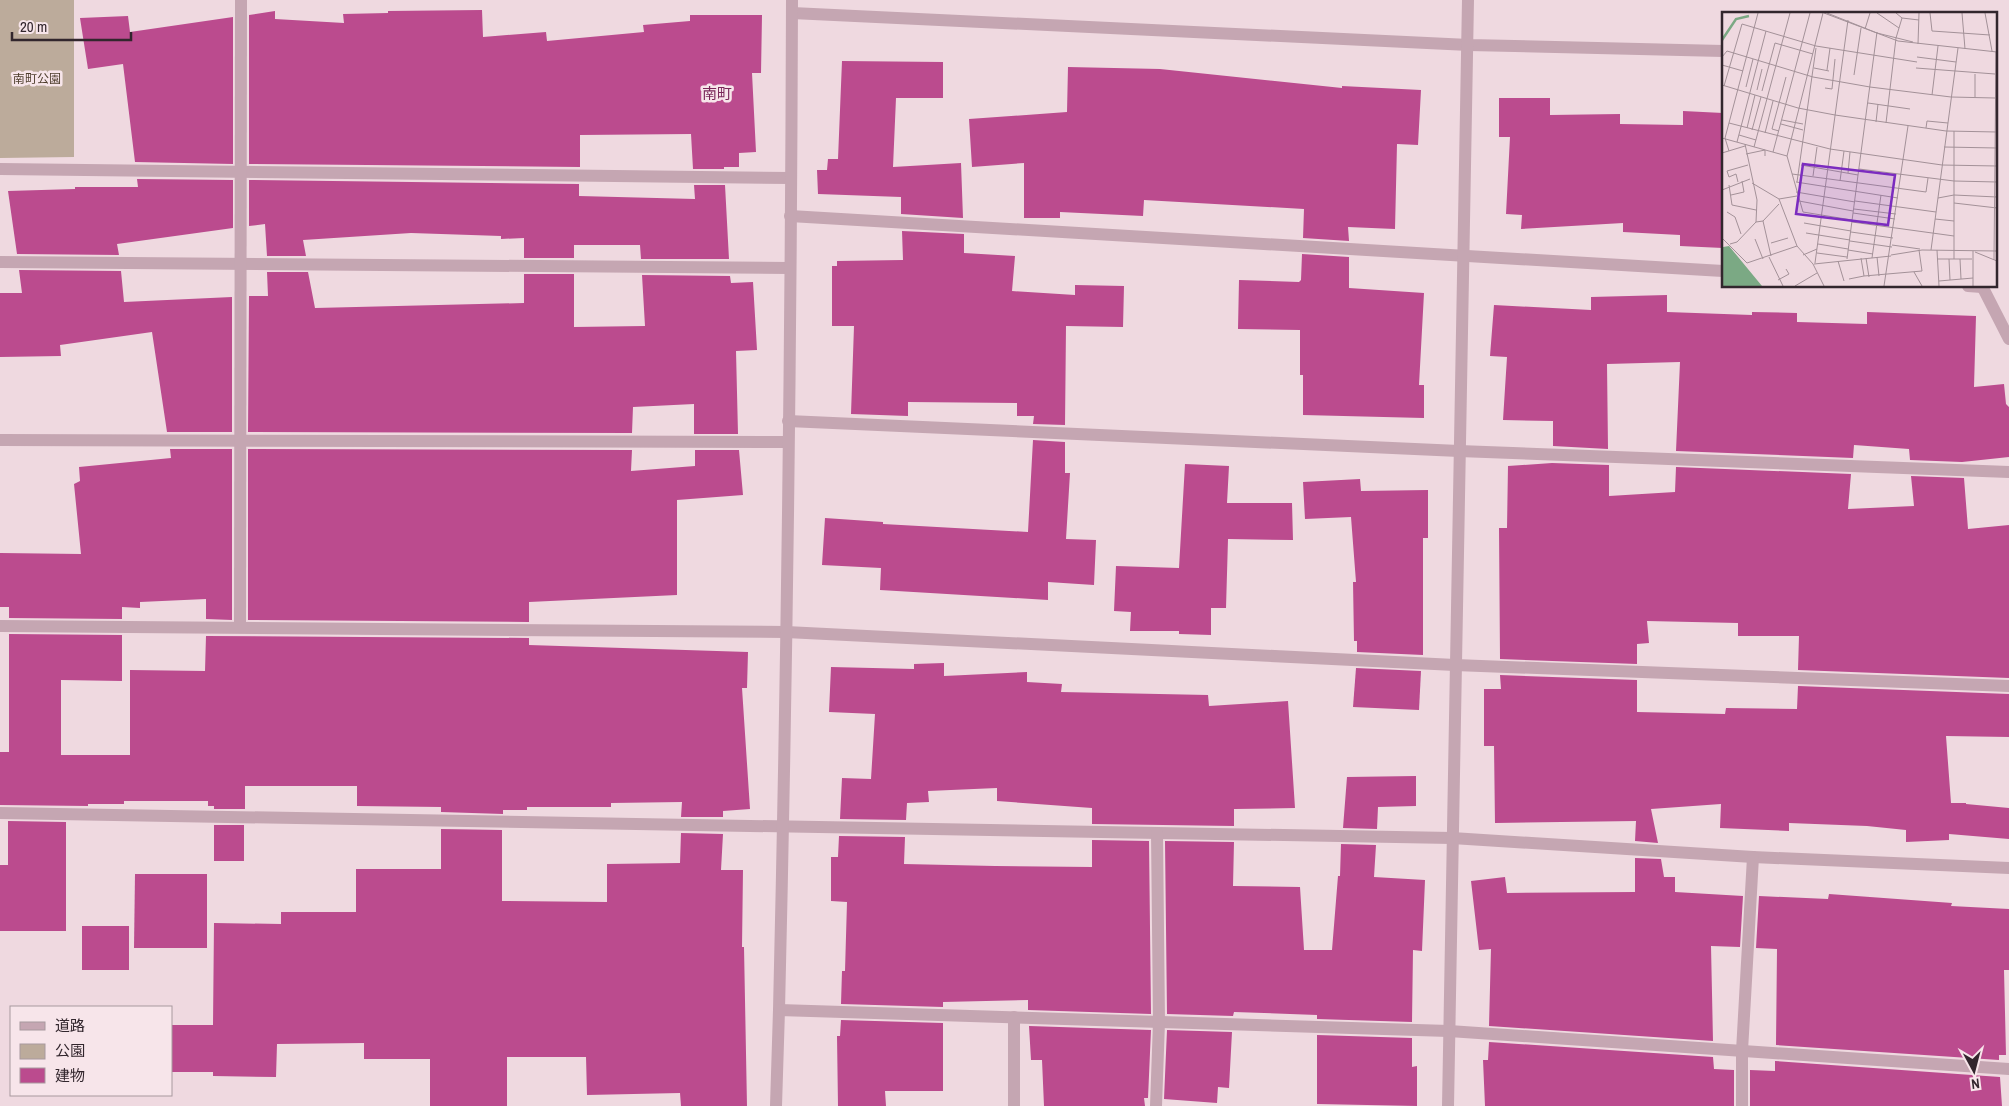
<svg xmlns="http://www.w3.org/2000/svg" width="2009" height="1106" viewBox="0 0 2009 1106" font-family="'Archivo Narrow','Noto Sans JP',sans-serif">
<rect width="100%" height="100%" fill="#efd9e0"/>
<!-- green -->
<polygon fill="#bcab9b" points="0,0 74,0 74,157 0,158"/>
<!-- building -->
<g fill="#bb4b8e">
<polygon points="482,10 483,37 546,32 547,41 644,32 643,25 690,21 690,15 762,15 761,73 752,73 756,152 739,153 739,167 724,167 724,169 693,169 691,134 580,135 580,167 249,164 249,15 275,11 275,19 344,23 343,14 388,13 388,11"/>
<polygon points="128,16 130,32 233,17 233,164 135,162 123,64 88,69 80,18"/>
<polygon points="842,61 943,62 943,98 896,98 893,167 961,163 963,218 901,214 901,197 818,194 817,170 827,170 828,159 838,159"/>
<polygon points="1068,67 1160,69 1342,88 1342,86 1421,90 1418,145 1397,144 1395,229 1348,227 1349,241 1303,238 1304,209 1144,200 1143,216 1060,212 1060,218 1024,218 1024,163 972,167 969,119 1067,112"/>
<polygon points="1499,98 1550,98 1550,115 1620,114 1620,124 1683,125 1683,111 1723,113 1723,248 1680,246 1680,235 1623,232 1623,223 1521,229 1522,215 1506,214 1510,137 1499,137"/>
<polygon points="137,179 233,180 233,228 117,244 119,255 17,254 8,191 75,189 75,187 138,187"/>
<polygon points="249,180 579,184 579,196 695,199 694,185 725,185 729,259 641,259 640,245 574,245 574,258 524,258 524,238 501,239 501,236 411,233 303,240 306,256 267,256 265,224 249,226"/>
<polygon points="902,231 964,234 964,253 1015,256 1012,291 1075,295 1075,285 1124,286 1123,327 1066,326 1065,425 1033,424 1034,416 1017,416 1017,403 908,402 908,416 851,414 854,326 832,326 832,266 837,266 837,261 903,260"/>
<polygon points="1302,254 1349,257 1349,288 1424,293 1419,385 1424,385 1424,418 1303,415 1303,375 1300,375 1300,330 1238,329 1239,280 1299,282 1301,280"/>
<polygon points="19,270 121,271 124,302 232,297 232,432 167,432 152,332 60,345 61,356 0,357 0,293 22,293"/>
<polygon points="267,272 308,272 315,308 524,303 524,274 574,274 574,327 645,326 642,275 730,276 731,283 753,282 757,350 736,351 738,434 694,434 694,404 633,407 632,433 248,432 249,296 268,296"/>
<polygon points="1667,295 1667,312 1752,315 1752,312 1797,313 1797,322 1867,324 1867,312 1976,316 1974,387 2004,384 2006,404 2009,407 2009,457 1962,462 1910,460 1909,449 1854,445 1853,458 1676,451 1680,362 1607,364 1608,449 1553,446 1553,421 1503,420 1507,357 1490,356 1494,305 1591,310 1591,297"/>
<polygon points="1033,440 1065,442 1065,473 1070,473 1066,539 1096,540 1094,585 1048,582 1048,600 880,590 881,568 822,565 825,518 883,522 883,524 1028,532"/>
<polygon points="170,449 232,449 232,620 206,619 206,599 140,602 140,608 122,607 122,619 9,618 9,607 0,607 0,553 81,554 74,484 80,481 79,467 171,458"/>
<polygon points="248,449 632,450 631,471 695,466 695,450 739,450 743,495 677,500 677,595 529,602 529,622 248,620"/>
<polygon points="1552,463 1609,465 1609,496 1675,492 1676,467 1851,474 1848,509 1914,506 1911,476 1964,478 1968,529 2009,525 2009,678 1798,670 1799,636 1738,636 1738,623 1647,621 1649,643 1637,644 1637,664 1500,659 1499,528 1507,528 1508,466"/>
<polygon points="1185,464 1229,466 1227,503 1292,503 1293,540 1228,539 1226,608 1211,608 1211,635 1179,634 1179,631 1130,631 1131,612 1114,611 1116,566 1179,568"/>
<polygon points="1360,479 1361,491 1428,490 1428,538 1423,538 1423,655 1357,652 1357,641 1354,641 1353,582 1356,582 1351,517 1305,519 1303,482"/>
<polygon points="9,634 122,635 122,681 61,680 61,755 130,755 130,670 205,671 206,636 529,638 529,645 748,652 747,688 742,688 750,809 723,811 723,817 681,817 682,802 611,803 611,807 527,807 527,810 503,810 503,814 441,812 441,807 357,806 357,786 245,786 245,809 214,809 214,806 208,806 208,801 124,801 124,804 88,804 88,806 0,805 0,752 9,752"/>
<polygon points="944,663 944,676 1027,672 1027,682 1062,684 1061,692 1208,695 1209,706 1288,701 1295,808 1234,809 1234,826 1092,824 1092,808 997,801 997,788 928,791 929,802 907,803 906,820 840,819 842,778 871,779 875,714 829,712 831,667 914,669 914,664"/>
<polygon points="1356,668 1421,671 1419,710 1353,707"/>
<polygon points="1500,675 1637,680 1637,712 1725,714 1726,708 1797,709 1798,686 2009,694 2009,737 1946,736 1951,803 1966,803 1966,804 2009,808 2009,839 1949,834 1949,840 1906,842 1906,830 1867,826 1789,823 1789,831 1720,828 1721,804 1651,809 1658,843 1635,841 1636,821 1495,823 1494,746 1484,746 1484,689 1501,689"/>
<polygon points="1416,776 1416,806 1378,807 1377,829 1343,828 1347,777"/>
<polygon points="8,821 66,822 66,931 0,931 0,865 8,865"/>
<rect x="214" y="825" width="30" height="36"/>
<polygon points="441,829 502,830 502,901 607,902 607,864 680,863 681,833 723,834 721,870 743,870 742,947 744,947 747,1106 681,1106 680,1093 587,1095 586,1057 507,1057 507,1106 430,1106 430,1059 364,1059 364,1043 277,1044 276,1077 213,1076 213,1072 171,1072 171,1025 213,1025 214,923 281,924 281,912 356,912 356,869 441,869"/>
<polygon points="839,836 905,837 904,864 995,866 1092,867 1092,840 1149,841 1151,1014 1028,1010 1028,1000 943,1002 943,1007 841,1004 842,971 845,971 847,902 831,901 831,857 838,857"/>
<polygon points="1165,841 1234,842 1233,886 1300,887 1304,950 1332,950 1338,876 1340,876 1341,844 1376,845 1374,877 1425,880 1422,951 1413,950 1412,1022 1317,1019 1317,1015 1234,1012 1233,1016 1167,1014"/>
<polygon points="1635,858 1661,859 1664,877 1675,877 1675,892 1743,896 1740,947 1711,946 1713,1041 1489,1026 1491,949 1479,950 1471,881 1505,877 1507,893 1635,892"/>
<polygon points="135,874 207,874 207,948 134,948"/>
<polygon points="1829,894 1952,903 1951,906 2009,909 2009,970 2004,970 2006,1055 1999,1055 1999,1060 1776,1045 1777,949 1756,948 1759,896 1828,899"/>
<rect x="82" y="926" width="47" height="44"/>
<polygon points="841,1020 943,1023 943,1091 885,1091 886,1106 838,1106 837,1036 840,1036"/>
<polygon points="1029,1026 1151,1030 1148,1098 1144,1098 1145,1106 1044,1106 1042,1060 1031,1060"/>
<polygon points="1167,1030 1232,1032 1229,1088 1218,1087 1217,1103 1164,1099"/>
<polygon points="1317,1035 1412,1038 1412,1067 1417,1066 1417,1106 1317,1104"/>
<polygon points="1489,1042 1713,1057 1714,1069 1734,1070 1734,1106 1485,1106 1483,1060 1488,1060"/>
<polygon points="1775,1061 2000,1077 2002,1106 1750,1106 1750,1070 1775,1071"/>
</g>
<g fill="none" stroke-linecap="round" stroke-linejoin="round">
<!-- minor -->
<g stroke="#c5a6b2" stroke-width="12">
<polyline points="792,13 1469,45 1723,51"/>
<polyline points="0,169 790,178"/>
<polyline points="790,216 1723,271"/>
<polyline points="0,262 789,268"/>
<polyline points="1968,286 1982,287"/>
<polyline points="1982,286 2009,339"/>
<polyline points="788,421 1459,451 2009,472"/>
<polyline points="0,440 788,442"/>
<polyline points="0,626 786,632 1455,665 2009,686"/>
<polyline points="240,627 241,0"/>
<polyline points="0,813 1452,838 1753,857 2009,868"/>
<path d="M779 1010C787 673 791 337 792 0"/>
<polyline points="776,1106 779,1010 1449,1031 2009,1069"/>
<polyline points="1014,1106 1014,1017"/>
<polyline points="1156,1106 1159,1022 1157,833"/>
<polyline points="1448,1106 1468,0"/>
<polyline points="1742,1106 1742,1051 1753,857"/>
</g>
</g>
<g text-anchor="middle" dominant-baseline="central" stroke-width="5" stroke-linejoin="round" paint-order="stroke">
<!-- park labels -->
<g font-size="12" fill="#4e3e2d" stroke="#f7e5ea">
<text x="37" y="79">南町公園</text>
</g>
<!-- quarter labels -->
<g font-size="15" fill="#7a2759" stroke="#f7e5ea">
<text x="717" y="93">南町</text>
</g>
</g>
<!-- overview -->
<g transform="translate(1722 12)">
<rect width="275" height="275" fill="#efd9e0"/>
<path d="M0 230 1 235 7 234 40 274H0Z" fill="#7ba984"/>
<path fill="none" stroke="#7ba984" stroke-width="2.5" d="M0 28 14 7 27 4"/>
<path fill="none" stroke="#a39198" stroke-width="1" d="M101 1 65 144 81 200 130 208M102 1 176 29 275 40M105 1 155 21 191 30M155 1 177 16M174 1 180 6 197 8M208 1 210 19 268 23M240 1 243 37M263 1 270 39M143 17 148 1M196 32 197 1M0 45 5 39 91 65 148 75 229 85 273 86M195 45 234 50M0 53 21 59M92 56 107 59M194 56 273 62M105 58 108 36M132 63 139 16M0 73 76 96 113 103 224 119 275 120M2 74 20 12 94 34 195 50M24 75 31 47M103 76 110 77 113 47M35 78 40 57M40 79 53 31 91 42M210 83 216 34M253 85V62M146 91 188 97M60 108 81 112M154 110 156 92M7 111 108 137 220 153 275 154M164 111 174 26 180 6M59 112 81 118M25 116 33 83M204 116 205 109 226 111M30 118 39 85M57 119 50 117 64 65M43 121 51 89M17 123 34 128M0 126 65 144M15 130 44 19M32 135 68 1M222 135 275 136M7 139 3 126 36 1M51 140 88 1M0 141 23 134M24 142 43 138V144M79 153 136 163 155 20M137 157 232 169 275 170M126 161 128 140M70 162 204 180 206 166M91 164 95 135M118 169 122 139M16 170 14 162 7 165 5 159 26 153M74 170 176 186M75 170 94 36M30 171 57 187 75 184M7 173 10 193 34 198M0 178 28 167M74 180 133 190M9 183 22 180 20 169M216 186 232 183 275 185M57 187 75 234 91 252 102 274M77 189 131 199M133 189 214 200M232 191 275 196M132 197 174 202M5 200 13 205 19 222M131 201 173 207M213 207 232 209M41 209 49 244M34 210 41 209 57 192M130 210 232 224M82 211 129 219M129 220 171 226M84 221 128 228M0 226 25 251 75 234M33 227 41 247M128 229 170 235M49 231 66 226M8 232 15 230 34 210 35 188 23 132M96 232 126 237M170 233 198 237M126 238 151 242M209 238 236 36M215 238 217 274M251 239V274M253 240 275 249M95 241 125 245M81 243 95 237M169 243 200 238 275 239M47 245 61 274M155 245 157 264M139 246 142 264M144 246 147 265M150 246 159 183M125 247 136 163M215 247H250M227 247 228 268M232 247V119M238 247 239 267M272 248 274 40M116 249 122 269M93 251 126 8M92 252 169 244M192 260 200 274M142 264 200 259 197 238M127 267 142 264M56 268 67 262 64 257M217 269 251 266M73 274 95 261M162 274 186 114"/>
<path fill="#7b2cbf" fill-opacity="0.15" stroke="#7b2cbf" stroke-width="2.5" d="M81 152 173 163 166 213 74 202Z"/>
<rect width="275" height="275" fill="none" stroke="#32262d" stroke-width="2.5"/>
</g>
<!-- legend -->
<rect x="10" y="1006" width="162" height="90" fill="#f7e5ea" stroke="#a8999e"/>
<rect x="20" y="1022" width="25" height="8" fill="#c5a6b2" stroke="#a8999e"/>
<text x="55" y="1031" font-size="15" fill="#32262d">道路</text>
<rect x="20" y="1044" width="25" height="15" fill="#bcab9b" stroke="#a8999e"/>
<text x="55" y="1056" font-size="15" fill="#32262d">公園</text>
<rect x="20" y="1068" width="25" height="15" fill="#bb4b8e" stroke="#a8999e"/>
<text x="55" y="1081" font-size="15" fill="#32262d">建物</text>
<!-- north arrow -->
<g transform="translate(1974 1071) rotate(173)" stroke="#f7e5ea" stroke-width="4" paint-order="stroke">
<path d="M0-4L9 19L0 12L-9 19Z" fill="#32262d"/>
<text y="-8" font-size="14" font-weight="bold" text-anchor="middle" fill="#32262d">N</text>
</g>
<!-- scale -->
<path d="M12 32v8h119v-8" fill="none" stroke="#32262d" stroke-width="2.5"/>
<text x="20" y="32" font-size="15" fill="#32262d" stroke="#f7e5ea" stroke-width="4" paint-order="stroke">20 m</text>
</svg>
